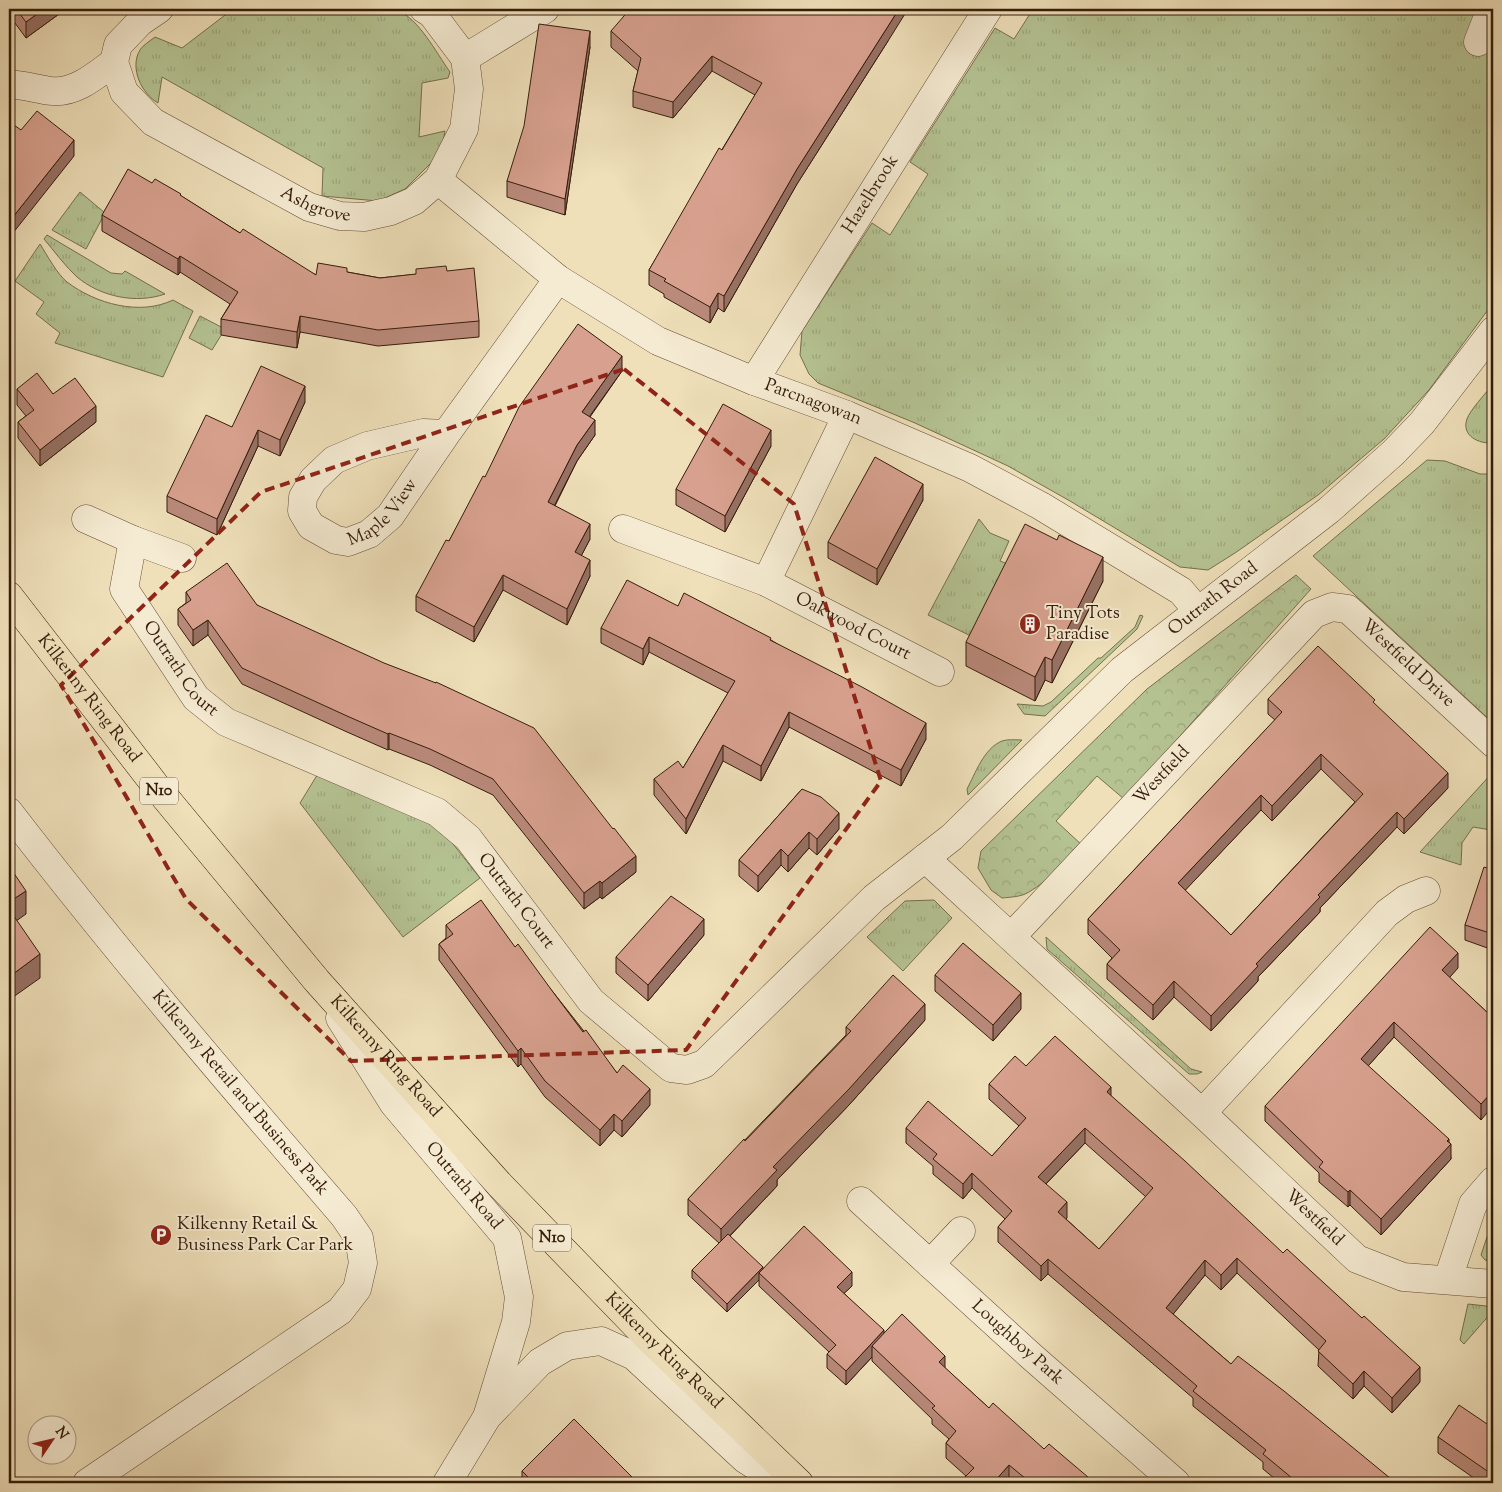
<svg xmlns="http://www.w3.org/2000/svg" width="1502" height="1492" viewBox="0 0 1502 1492" font-family="'Sorts Mill Goudy',serif">
<defs>
<pattern id="grass-tufts" width="24" height="20" patternUnits="userSpaceOnUse" patternTransform="scale(1.25)"><rect width="24" height="20" fill="#b5c393"/><path d="M3 7l-1-3M5 7V3M7 7l1-3M15 17l-1-3M17 17v-4M19 17l1-3" fill="none" stroke="#9ca77d"/></pattern>
<pattern id="forest-crowns" width="20" height="18" patternUnits="userSpaceOnUse" patternTransform="scale(1.25)"><rect width="20" height="18" fill="#b5c393"/><path d="M2 6a3 3 0 1 1 6 0M12 15a3 3 0 1 1 6 0" fill="none" stroke="#9ca77d"/></pattern>
</defs>
<rect width="100%" height="100%" fill="#efe0ba"/>
<filter id="stains"><feTurbulence type="fractalNoise" baseFrequency=".004" numOctaves="4"/><feColorMatrix values="0 0 0 0 .2 0 0 0 0 .09 0 0 0 0 .02 0 0 0 .5 -.17"/></filter>
<radialGradient id="worn" r=".72"><stop offset=".6" stop-color="#630" stop-opacity="0"/><stop offset="1" stop-color="#630" stop-opacity=".3"/></radialGradient>
<!-- grass -->
<g fill="url(#grass-tufts)" stroke="#75704e">
<path d="M233 9H396C420 20 435 51 450 72L448 78 422 83 419 137 445 131 441 153 405 189 378 201 322 196 323 168 162 77 158 103C142 94 129 68 140 50 143 45 150 41 155 37L182 48Z"/>
<polygon points="1033,9 1478,9 1465,43 1493,54 1493,303 1429,390 1384,439 1318,495 1235,553 1208,570 1180,567 1070,501 1008,466 915,423 818,383 809,374 800,355 802,331 872,223 890,235 928,174 910,162 995,28 1014,39"/>
<polygon points="80,192 105,213 86,249 52,230"/>
<path d="M47 235 111 273 122 274 125 271 165 294C136 304 101 297 77 277 65 266 55 252 44 239Z"/>
<path d="M40 244C47 255 57 274 67 282 96 304 140 316 173 300L193 311 163 377 55 343 60 333 36 314 44 302 15 281Z"/>
<polygon points="200,316 225,329 212,350 189,338"/>
<path d="M1493 384V443C1479 444 1461 436 1467 419 1470 410 1487 392 1493 384Z"/>
<polygon points="1427,460 1445,461 1480,474 1493,474 1493,723 1313,556"/>
<polygon points="979,519 990,533 1009,541 1000,561 1015,567 979,640 928,615"/>
<polygon points="1140,615 1143,616 1137,629 1045,716 1024,714 1017,704 1043,706 1051,702 1098,658 1101,658 1135,627"/>
<path d="M1022 740 968 795 967 789C975 774 984 748 1002 741 1007 739 1016 740 1022 740Z"/>
<polygon points="319,772 436,827 449,839 480,878 403,937 300,803"/>
<polygon points="1493,772 1493,823 1491,830 1473,827 1462,843 1461,865 1420,852"/>
<polygon points="934,900 952,918 903,971 867,937 905,901"/>
<polygon points="1046,937 1191,1069 1202,1072 1197,1074 1189,1074 1047,949"/>
<polygon points="1493,1219 1493,1261 1485,1260 1481,1255"/>
<polygon points="1468,1304 1486,1306 1492,1312 1464,1344 1460,1340"/>
</g>
<!-- forest -->
<path fill="url(#forest-crowns)" stroke="#75704e" d="M1296 575 1311 589 1124 799 1097 776 1056 821 1083 846C1066 862 1049 880 1029 892 1021 897 1011 897 1002 898L991 890 978 868 981 851 1147 689Z"/>
<g fill="none" stroke-linecap="round" stroke-linejoin="round">
<!-- minor casing -->
<g stroke="#644d36" stroke-width="29">
<g id="minor">
<path id="s1" d="M159 9 140 22 118 45 114 62 124 92 153 122 309 207 340 216 364 217 391 211 414 201 438 180 464 129 469 89 465 58 432 14 424 9"/>
<polyline points="1478,42 1491,9"/>
<polyline points="465,58 545,9"/>
<path d="M9 84C23 85 37 89 51 91 75 94 96 75 114 62"/>
<path id="s2" d="M438 180 558 279 658 341 754 381 847 415 970 468 1041 506 1181 591 1197 610"/>
<path id="s3" d="M754 381 988 9"/>
<path id="s4" d="M446 434 423 433 367 446 334 460 313 480 303 497 302 511 311 526 336 540 348 542 369 534 390 516 446 434 558 279"/>
<polyline points="86,519 133,540 182,558"/>
<path id="s5" d="M623 529 766 582 940 672"/>
<path id="s6" d="M133 540 124 589 196 698 226 722 437 812 468 838 591 1001 671 1068 687 1070 704 1064 874 898 952 837 1122 670 1329 510 1393 453 1422 423 1493 331"/>
<polyline points="766,582 847,415"/>
<path id="s7" d="M9 812C116 951 230 1084 344 1216L359 1238 363 1263 357 1289 340 1311 87 1483"/>
<path id="s8" d="M925 858 1202 1113 1357 1259 1403 1277 1493 1284"/>
<path id="s9" d="M1011 937 1314 614 1332 607 1348 609 1493 743"/>
<path id="s10" d="M340 1018 394 1104 507 1238 519 1297 516 1322 487 1417"/>
<polyline points="1202,1113 1387,913 1406,899 1426,891"/>
<path id="s11" d="M861 1201 1031 1356 1176 1483"/>
<polyline points="930,1264 961,1231"/>
<polyline points="1448,1279 1473,1204 1493,1181"/>
<polyline points="447,1483 487,1417 540,1362 567,1346 601,1341 634,1356 745,1459 782,1483"/>
</g>
</g>
<!-- highway casing -->
<g stroke="#351c0a" stroke-width="29">
<g id="highway">
<path id="s12" d="M9 596 159 790 317 981 499 1184 650 1340 799 1483"/>
</g>
</g>
<!-- minor -->
<use href="#minor" stroke="#f5ebd2" stroke-width="28"/>
<!-- highway -->
<use href="#highway" stroke="#efe0ba" stroke-width="28"/>
</g>
<!-- wall -->
<g fill="#ba8a7b" stroke="#351c0a" fill-rule="evenodd">
<polygon points="9,9 66,9 26,38 9,15"/>
<polygon points="611,31 888,41 797,184 724,312 718,308 710,323 664,297 664,294 649,285 649,270 755,95 712,71 673,118 633,107 633,91 638,71 611,47"/>
<polygon points="590,47 565,215 507,197 507,181"/>
<polygon points="181,196 240,233 316,275 347,272 380,278 447,271 479,321 479,337 378,346 300,332 297,348 221,335 221,319 230,304 180,272 178,275 102,231 102,215"/>
<polygon points="622,371 590,417 595,435 577,461 555,506 590,539 581,556 590,576 567,625 503,590 474,642 416,611 416,596 449,541 485,477"/>
<polygon points="17,389 53,394 96,422 40,466 18,438 18,422 26,416 17,405"/>
<polygon points="305,402 280,456 258,446 217,535 167,512 167,496 232,427"/>
<polygon points="771,446 725,532 676,505 676,489"/>
<polygon points="923,500 877,585 828,558 828,542"/>
<polygon points="1103,581 1052,683 1045,680 1035,701 966,666 966,642"/>
<polygon points="186,592 257,605 636,872 602,899 600,897 584,909 493,795 430,765 389,749 388,750 347,732 242,684 208,635 193,646 178,625 178,609 186,603"/>
<polygon points="678,606 771,640 926,739 901,786 789,727 761,781 723,761 686,834 654,795 654,779 683,768 728,693 649,652 643,665 601,643 601,628"/>
<path d="M1268 699 1375 705 1448 788 1404 834 1397 827 1320 908V912L1258 977V981L1211 1031 1174 997 1153 1020 1107 979V964L1112 958 1088 934V919L1275 720 1268 714ZM1321 769 1355 802 1231 935 1185 890 1261 810 1272 821Z"/>
<polygon points="802,789 839,829 817,855 809,848 788,872 781,865 758,892 739,876 739,860"/>
<polygon points="1493,860 1493,950 1465,940 1465,925 1490,869"/>
<polygon points="446,925 515,947 553,992 617,1073 650,1105 622,1137 614,1130 600,1146 545,1097 521,1064 518,1067 439,960 439,944 446,938"/>
<polygon points="704,935 648,1001 616,973 616,957"/>
<polygon points="1458,968 1449,977 1489,1014 1481,1120 1394,1037 1368,1066 1449,1142 1451,1159 1381,1235 1350,1205 1348,1207 1319,1182 1319,1173 1265,1121 1265,1106"/>
<polygon points="935,975 1021,1009 993,1041 935,991"/>
<polygon points="925,1020 849,1105 777,1180 777,1186 730,1236 763,1269 852,1286 844,1293 884,1333 945,1368 989,1408 1044,1449 1095,1483 1013,1483 1009,1481 1007,1483 959,1483 966,1476 946,1458 946,1443 949,1439 932,1424 932,1419 872,1361 872,1357 846,1385 827,1368 827,1354 829,1352 759,1286 759,1280 727,1312 692,1278 692,1270 719,1243 688,1215 688,1199 846,1035 846,1027"/>
<path d="M1026 1066 1111 1096 1420 1382 1392 1413 1364 1386 1353 1399 1318 1366 1319 1350 1237 1273 1221 1290 1205 1275 1173 1314 1231 1364 1396 1483H1280L1263 1469V1462L1193 1406V1398L1048 1274 1041 1281 998 1242V1227L1005 1219 972 1188 963 1199 933 1174V1166L906 1143V1128L992 1156 1019 1126 989 1099V1084ZM1085 1143 1146 1197 1099 1249 1066 1219 1067 1218 1046 1184Z"/>
<polygon points="1493,1428 1493,1483 1481,1483 1438,1453 1438,1437"/>
<polygon points="522,1471 638,1483 522,1483"/>
</g>
<!-- shaded-wall -->
<g fill="#977164" stroke="#351c0a">
<polygon points="44,9 66,9 26,38 26,22"/>
<polygon points="899,9 908,9 888,41 797,184 724,312 724,296 797,169"/>
<polygon points="590,31 590,47 565,215 565,199"/>
<polygon points="712,56 712,71 673,118 673,102"/>
<polygon points="74,140 74,156 9,238 9,222"/>
<polygon points="180,256 180,272 178,275 178,259"/>
<polygon points="718,293 718,308 710,323 710,307"/>
<polygon points="300,316 300,332 297,348 297,332"/>
<polygon points="622,356 622,371 582,427 582,412"/>
<polygon points="305,386 305,402 280,456 280,440"/>
<polygon points="96,406 96,422 40,466 40,450"/>
<polygon points="595,420 595,435 577,461 548,518 548,502 577,445"/>
<polygon points="258,430 258,446 217,535 217,519"/>
<polygon points="771,430 771,446 725,532 725,516"/>
<polygon points="923,484 923,500 877,585 877,569"/>
<polygon points="590,524 590,539 575,568 575,552"/>
<polygon points="1103,557 1103,581 1052,683 1052,660"/>
<polygon points="590,560 590,576 567,625 567,609"/>
<polygon points="503,575 503,590 474,642 474,627"/>
<polygon points="208,620 208,635 193,646 193,630"/>
<polygon points="649,637 649,652 643,665 643,649"/>
<polygon points="1045,657 1045,680 1035,701 1035,677"/>
<polygon points="789,712 789,727 761,781 761,766"/>
<polygon points="926,723 926,739 901,786 901,770"/>
<polygon points="389,733 389,749 388,750 388,734"/>
<polygon points="723,745 723,761 686,834 686,819"/>
<polygon points="1321,754 1321,769 1272,821 1272,806"/>
<polygon points="1448,773 1448,788 1404,834 1404,819"/>
<polygon points="1261,795 1261,810 1178,898 1178,883"/>
<polygon points="1397,812 1397,827 1320,908 1320,912 1258,977 1258,981 1211,1031 1211,1016 1256,964 1318,895"/>
<polygon points="839,813 839,829 817,855 817,839"/>
<polygon points="809,832 809,848 788,872 788,856"/>
<polygon points="781,849 781,865 758,892 758,876"/>
<polygon points="636,856 636,872 602,899 602,883"/>
<polygon points="600,881 600,897 584,909 584,893"/>
<polygon points="26,891 26,914 9,926 9,902"/>
<polygon points="704,919 704,935 648,1001 648,985"/>
<polygon points="1458,953 1458,968 1442,986 1442,970"/>
<polygon points="40,954 40,978 9,1000 9,977"/>
<polygon points="1174,981 1174,997 1153,1020 1153,1005"/>
<polygon points="1021,993 1021,1009 993,1041 993,1025"/>
<polygon points="925,1004 925,1020 849,1105 777,1180 777,1186 721,1245 721,1229 773,1167"/>
<polygon points="1394,1022 1394,1037 1361,1074 1361,1059"/>
<polygon points="521,1048 521,1064 518,1067 518,1051"/>
<polygon points="1111,1087 1111,1102 1107,1092"/>
<polygon points="650,1089 650,1105 622,1137 622,1121"/>
<polygon points="1493,1091 1493,1106 1481,1120 1481,1104"/>
<polygon points="614,1114 614,1130 600,1146 600,1130"/>
<polygon points="1085,1128 1085,1143 1038,1192 1038,1177"/>
<polygon points="1449,1139 1449,1146 1451,1144 1451,1159 1381,1235 1381,1219"/>
<polygon points="972,1173 972,1188 963,1199 963,1184"/>
<polygon points="1350,1190 1350,1205 1348,1207 1348,1192"/>
<polygon points="1067,1202 1067,1218 1058,1227 1058,1212"/>
<polygon points="1237,1258 1237,1273 1221,1290 1221,1275"/>
<polygon points="1048,1259 1048,1274 1041,1281 1041,1266"/>
<polygon points="1205,1260 1205,1275 1166,1323 1166,1308"/>
<polygon points="763,1267 763,1275 759,1273 759,1280 727,1312 727,1304"/>
<polygon points="852,1272 852,1286 837,1300 837,1287"/>
<polygon points="884,1330 884,1343 872,1346 872,1357 846,1385 846,1371"/>
<polygon points="945,1356 945,1371 939,1362"/>
<polygon points="1420,1367 1420,1382 1392,1413 1392,1398"/>
<polygon points="1364,1371 1364,1386 1353,1399 1353,1384"/>
<polygon points="1009,1465 1009,1481 1007,1483 993,1483"/>
</g>
<!-- building -->
<g fill="#d8a18f" stroke="#351c0a" fill-rule="evenodd">
<polygon points="16,9 44,9 26,22"/>
<polygon points="630,9 899,9 797,169 724,296 718,293 710,307 664,281 666,279 649,270 719,148 722,150 762,83 712,56 673,102 633,91 641,58 611,31"/>
<polygon points="539,24 590,31 565,199 507,181 524,126"/>
<polygon points="37,111 74,140 9,222 9,131 14,125 21,130"/>
<polygon points="128,169 152,183 155,179 181,194 180,195 240,233 243,229 316,275 318,263 347,268 347,272 380,278 416,274 416,269 446,266 447,271 474,268 479,321 378,330 300,316 297,332 221,319 238,292 180,256 178,259 102,215"/>
<polygon points="578,324 622,356 582,412 595,420 577,445 548,502 590,524 575,552 590,560 567,609 503,575 474,627 416,596 446,540 449,541 483,476 485,477 519,407"/>
<polygon points="261,366 305,386 280,440 258,430 217,519 167,496 206,415 232,427"/>
<polygon points="37,373 53,394 75,378 96,406 40,450 18,422 34,410 17,389"/>
<polygon points="723,404 771,430 725,516 676,489"/>
<polygon points="875,457 923,484 877,569 828,542"/>
<polygon points="1025,524 1057,540 1059,535 1103,557 1052,660 1045,657 1035,677 966,642"/>
<polygon points="227,563 257,605 384,663 436,683 436,682 534,728 613,829 614,828 636,856 602,883 600,881 584,893 493,779 430,749 389,733 388,734 347,716 242,668 208,620 193,630 178,609 191,600 186,592"/>
<polygon points="627,580 678,606 684,593 771,638 770,640 862,687 926,723 901,770 789,712 761,766 723,745 686,819 654,779 678,761 683,768 735,681 649,637 643,649 601,628"/>
<path d="M1318 646 1375 700 1373 702 1448 773 1404 819 1397 812 1318 895 1320 897 1256 964 1258 966 1211 1016 1174 981 1153 1005 1107 964 1120 950 1088 919 1282 712 1268 699ZM1321 754 1363 794 1231 935 1178 883 1261 795 1272 806Z"/>
<polygon points="802,789 821,797 839,813 817,839 809,832 788,856 781,849 758,876 739,860"/>
<polygon points="1493,860 1493,934 1465,925 1484,867 1490,869"/>
<polygon points="9,866 26,891 9,902"/>
<polygon points="671,896 704,919 648,985 616,957"/>
<polygon points="481,900 515,947 518,944 553,992 583,1032 586,1030 617,1073 623,1065 650,1089 622,1121 614,1114 600,1130 545,1081 521,1048 518,1051 439,944 453,934 446,925"/>
<polygon points="9,909 40,954 9,977"/>
<polygon points="1430,927 1458,953 1442,970 1489,1014 1493,1009 1493,1091 1481,1104 1394,1022 1361,1059 1449,1139 1447,1141 1451,1144 1381,1219 1350,1190 1348,1192 1319,1167 1323,1162 1265,1106"/>
<polygon points="963,943 1021,993 993,1025 935,975"/>
<polygon points="893,975 925,1004 849,1089 773,1167 777,1170 721,1229 688,1199 744,1139 745,1141 851,1031 846,1027"/>
<path d="M1055 1036 1111 1087 1107 1092 1185 1161 1283 1253 1287 1249 1362 1318 1364 1316 1420 1367 1392 1398 1364 1371 1353 1384 1318 1351 1326 1341 1237 1258 1221 1275 1205 1260 1166 1308 1231 1364 1238 1356 1284 1391 1396 1483H1298L1263 1454 1266 1450 1193 1391 1197 1386 1048 1259 1041 1266 998 1227 1012 1211 972 1173 963 1184 933 1159 937 1154 906 1128 928 1101 992 1156 1026 1118 989 1084 1015 1056 1026 1066ZM1085 1128 1153 1188 1099 1249 1058 1212 1067 1202 1038 1177Z"/>
<polygon points="804,1226 852,1272 837,1287 884,1330 846,1371 827,1354 836,1345 759,1273"/>
<polygon points="728,1234 763,1267 727,1304 692,1270"/>
<polygon points="902,1314 945,1356 939,1362 989,1408 993,1403 1044,1449 1049,1444 1095,1483 1031,1483 1009,1465 993,1483 959,1483 974,1468 946,1443 956,1431 932,1408 935,1406 872,1346"/>
<polygon points="1459,1405 1493,1428 1493,1475 1438,1437"/>
<polygon points="574,1419 638,1483 534,1483 522,1471"/>
</g>
<!-- marked area -->
<path fill="none" stroke="#8f2418" stroke-width="4" stroke-dasharray="10 6" stroke-linejoin="round" d="M624 369 794 504 881 781 686 1050 351 1061 186 899 61 685 261 492Z"/>
<!-- icons -->
<defs>
<g id="building-disc" transform="scale(1.125)"><circle r="9.5" fill="#8f2418" stroke="#f5ebd2"/><path d="M-4-6H4V6H1V3H-1V6H-4ZM-2.5-4.3h1.7v1.8h-1.7ZM.8-4.3h1.7v1.8H.8ZM-2.5-1h1.7V.8h-1.7ZM.8-1h1.7V.8H.8Z" fill="#fff"/></g>
<g id="parking-disc" transform="scale(1.125)"><circle r="9.5" fill="#8f2418" stroke="#f5ebd2"/><path d="M-3.5-5.5H1a3.5 3.5 0 0 1 0 7H-1V5.5H-3.5ZM-1-3.4V-.6H.8a1.4 1.4 0 0 0 0-2.8Z" fill="#fff"/></g>
</defs>
<g fill-rule="evenodd">
<use href="#building-disc" x="1030" y="624"/>
<use href="#parking-disc" x="161" y="1235"/>
</g>
<g text-anchor="middle" dominant-baseline="central" stroke-width="4" stroke-linejoin="round" paint-order="stroke">
<!-- shield labels -->
<g fill="#f5ebd2" stroke="#6f5a46" stroke-width="1">
<rect x="140" y="777.5" width="38" height="27" rx="4"/>
<rect x="533" y="1224.5" width="38" height="27" rx="4"/>
</g>
<g font-size="16" font-weight="bold" fill="#351c0a">
<text x="159" y="791">N10</text>
<text x="552" y="1238">N10</text>
</g>
<!-- street labels -->
<g font-size="18" fill="#351c0a" stroke="#f5ebd2">
<text stroke="none"><textPath href="#s3" startOffset="220">Hazelbrook</textPath></text>
<text stroke="none"><textPath href="#s1" startOffset="329">Ashgrove</textPath></text>
<text stroke="none"><textPath href="#s2" startOffset="440">Parcnagowan</textPath></text>
<text stroke="none"><textPath href="#s4" startOffset="284">Maple View</textPath></text>
<text stroke="none"><textPath href="#s6" startOffset="1522">Outrath Road</textPath></text>
<text stroke="none"><textPath href="#s5" startOffset="250">Oakwood Court</textPath></text>
<text stroke="none"><textPath href="#s9" startOffset="559">Westfield Drive</textPath></text>
<text stroke="none"><textPath href="#s6" startOffset="148">Outrath Court</textPath></text>
<text stroke="none"><textPath href="#s12" startOffset="130">Kilkenny Ring Road</textPath></text>
<text stroke="none"><textPath href="#s9" startOffset="221">Westfield</textPath></text>
<text stroke="none"><textPath href="#s6" startOffset="568">Outrath Court</textPath></text>
<text stroke="none"><textPath href="#s12" startOffset="595">Kilkenny Ring Road</textPath></text>
<text stroke="none"><textPath href="#s7" startOffset="364">Kilkenny Retail and Business Park</textPath></text>
<text stroke="none"><textPath href="#s10" startOffset="209">Outrath Road</textPath></text>
<text stroke="none"><textPath href="#s8" startOffset="530">Westfield</textPath></text>
<text stroke="none"><textPath href="#s11" startOffset="211">Loughboy Park</textPath></text>
<text stroke="none"><textPath href="#s12" startOffset="1000">Kilkenny Ring Road</textPath></text>
</g>
<!-- poi labels -->
<g font-size="18" fill="#351c0a" stroke="#f5ebd2" text-anchor="start">
<text x="1046" y="614">Tiny Tots<tspan x="1046" dy="21">Paradise</tspan></text>
<text x="177" y="1225">Kilkenny Retail &amp;<tspan x="177" dy="21">Business Park Car Park</tspan></text>
</g>
</g>
<!-- margin -->
<rect width="1502" height="1492" fill="none" stroke="#efe0ba" stroke-width="30"/>
<rect x="10" y="10" width="1482" height="1472" fill="none" stroke="#351c0a" stroke-width="2.5"/>
<rect x="15" y="15" width="1472" height="1462" fill="none" stroke="#351c0a"/>
<!-- north arrow -->
<g transform="translate(52 1440) rotate(55)"><circle r="24" fill="#f5ebd2" stroke="#a89882"/>
<path d="M0-4L9 19L0 12L-9 19Z" fill="#8f2418"/>
<text y="-8" font-size="14" font-weight="bold" text-anchor="middle" fill="#351c0a">N</text>
</g>
<rect width="100%" height="100%" filter="url(#stains)"/>
<rect width="100%" height="100%" fill="url(#worn)"/>
</svg>
